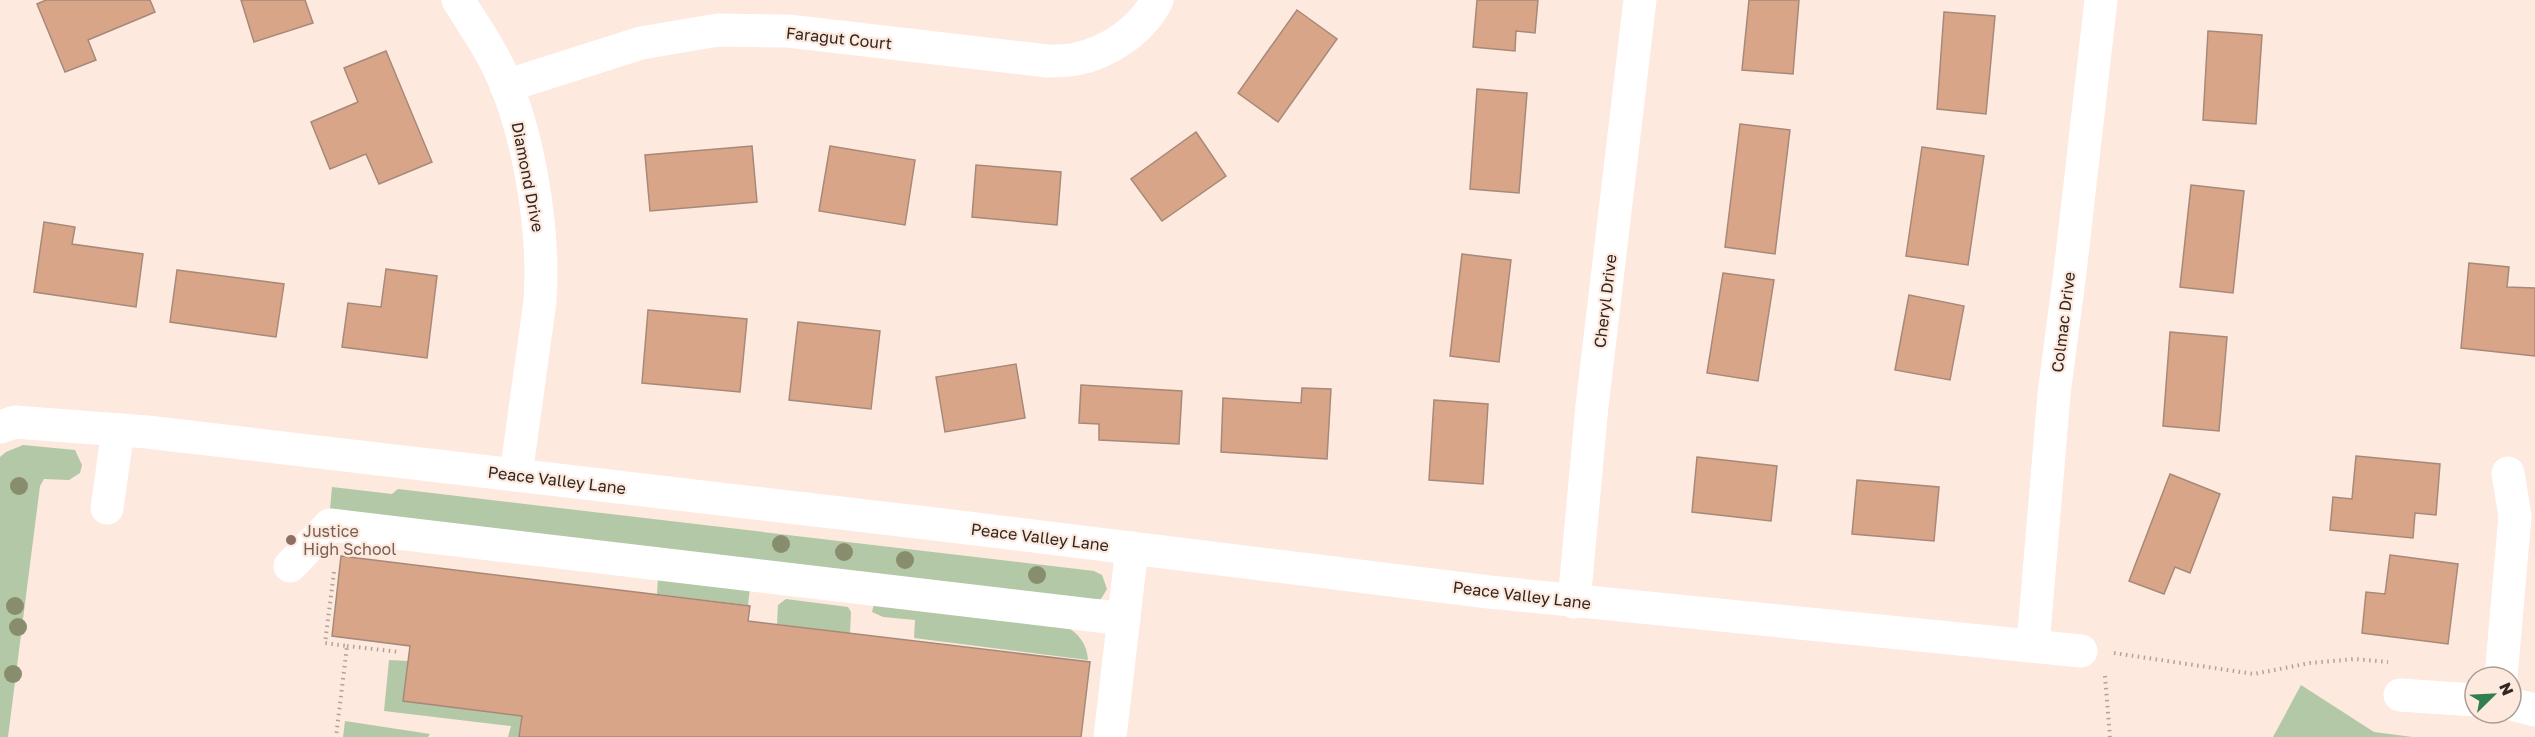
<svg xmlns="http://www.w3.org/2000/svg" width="2535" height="737" viewBox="0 0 2535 737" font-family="'Golos Text',sans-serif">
<rect width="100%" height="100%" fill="#fde9de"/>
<!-- green -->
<g fill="#b3c8a6">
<polygon points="23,445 75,450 82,465 80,473 69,480 44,479 40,486 8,737 0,737 0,457 6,452"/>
<polygon points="332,487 392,494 398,489 1094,571 1102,575 1107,589 1101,599 1092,600 330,509"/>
<polygon points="658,578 750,588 748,605 657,594"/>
<polygon points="786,599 848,607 851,612 850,633 777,624 778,605"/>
<path d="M874 604 1064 625C1078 633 1087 643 1088 660L914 638 915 620 883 617 872 612Z"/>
<polygon points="389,660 409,661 404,701 522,716 519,737 508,737 511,726 384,711"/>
<polygon points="2301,685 2374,732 2413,737 2273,737"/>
<polygon points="345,721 430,734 428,737 343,737"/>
</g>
<!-- building -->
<g fill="#d9a588" stroke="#a78979" stroke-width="1.5">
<polygon points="46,0 150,0 155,12 88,40 96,60 65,72 37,4"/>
<polygon points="241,0 305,0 313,23 254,42"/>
<polygon points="1477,0 1538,0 1535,33 1516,31 1515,51 1473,47"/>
<polygon points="1749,0 1799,0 1793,74 1742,70"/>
<polygon points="1297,10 1337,39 1278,122 1238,93"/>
<polygon points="1944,12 1995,16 1986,114 1937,109"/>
<polygon points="2208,31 2262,35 2256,124 2203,120"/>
<polygon points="386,51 432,162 379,184 366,154 330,169 311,122 358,102 344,68"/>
<polygon points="1477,89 1527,93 1519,193 1470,189"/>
<polygon points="1740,124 1790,130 1775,254 1725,247"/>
<polygon points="1196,132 1226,176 1162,221 1131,179"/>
<polygon points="752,146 757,202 650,211 645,155"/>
<polygon points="830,146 915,160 905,225 819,211"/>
<polygon points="1922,147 1984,156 1968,265 1906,256"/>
<polygon points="976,165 1061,172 1057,225 972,217"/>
<polygon points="2191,185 2244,191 2233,293 2180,287"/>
<polygon points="44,222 75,227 72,244 143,254 136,307 34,292"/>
<polygon points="1462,254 1511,260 1499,362 1450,356"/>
<polygon points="2469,263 2509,267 2507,287 2535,288 2535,356 2461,348"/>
<polygon points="386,269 437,276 427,358 342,347 348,303 381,307"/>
<polygon points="177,270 284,284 276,337 170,322"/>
<polygon points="1723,273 1774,280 1758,381 1707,373"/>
<polygon points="1909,295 1964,306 1950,380 1895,370"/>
<polygon points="648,310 747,319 740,392 642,383"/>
<polygon points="798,322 880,331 871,409 789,400"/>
<polygon points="2170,332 2227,337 2219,431 2163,426"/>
<polygon points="1016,364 1025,418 945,432 936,377"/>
<polygon points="1081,385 1182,391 1179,444 1099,440 1099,424 1079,423"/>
<polygon points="1302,388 1331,389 1327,459 1221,452 1223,398 1301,403"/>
<polygon points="1434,400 1488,404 1483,484 1429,480"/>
<polygon points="2356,456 2440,464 2436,515 2415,513 2413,538 2330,530 2333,497 2352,499"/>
<polygon points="1697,457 1777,466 1771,521 1692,512"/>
<polygon points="2170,474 2220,494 2190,573 2175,567 2164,594 2129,581"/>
<polygon points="1857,480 1939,487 1934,541 1852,534"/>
<polygon points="2390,555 2458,564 2448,644 2362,633 2366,592 2385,594"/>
<polygon points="341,556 750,606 748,621 1090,662 1081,737 519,737 522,716 403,701 410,646 332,636"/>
</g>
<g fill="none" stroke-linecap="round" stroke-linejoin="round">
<!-- path -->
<g stroke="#b3a298" stroke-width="4" stroke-dasharray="1.5 4.5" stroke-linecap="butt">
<polyline points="334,572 325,643 347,646 336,737"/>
<polyline points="347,646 400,652"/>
<polyline points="2114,653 2254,674 2310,663 2355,659 2388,662"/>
<polyline points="2105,676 2110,737"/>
</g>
<!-- minor -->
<g stroke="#fff" stroke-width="33">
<path d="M458 0C469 18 482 36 492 55 528 120 545 228 540 301L516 475"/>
<path d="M506 86 641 43 718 30 788 31 1048 61C1057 61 1067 61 1076 59 1108 53 1142 30 1157 0"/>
<polyline points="0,427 15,422 147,432 943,525 1489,592 2081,651"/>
<polyline points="107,508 118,430"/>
<polyline points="290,566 330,525 1124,619"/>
<polyline points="1574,602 1592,406 1640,0"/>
<polyline points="2033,645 2054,394 2070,272 2101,0"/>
<polyline points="2501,677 2515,516 2508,473"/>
<polyline points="2400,695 2475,700"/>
<polyline points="2511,704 2535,710"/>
<polyline points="1110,737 1132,548"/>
</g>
</g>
<!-- trees -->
<g fill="#888e6d">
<circle cx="19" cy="486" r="9"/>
<circle cx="781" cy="544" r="9"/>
<circle cx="844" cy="552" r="9"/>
<circle cx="905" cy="560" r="9"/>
<circle cx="1037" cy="575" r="9"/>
<circle cx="15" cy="606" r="9"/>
<circle cx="18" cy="627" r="9"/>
<circle cx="13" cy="674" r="9"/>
</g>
<!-- markers -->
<circle fill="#8d6e63" stroke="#fde9de" stroke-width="2" cx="291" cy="540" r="6"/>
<g text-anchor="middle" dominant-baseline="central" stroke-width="4.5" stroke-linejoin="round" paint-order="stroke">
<!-- street labels -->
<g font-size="16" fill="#322620" stroke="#fde9de">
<text transform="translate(839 38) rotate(6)">Faragut Court</text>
<text transform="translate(528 177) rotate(79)">Diamond Drive</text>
<text transform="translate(1605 301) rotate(-83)">Cheryl Drive</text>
<text transform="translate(2063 322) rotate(-83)">Colmac Drive</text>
<text transform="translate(557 480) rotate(7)">Peace Valley Lane</text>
<text transform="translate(1040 537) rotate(7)">Peace Valley Lane</text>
<text transform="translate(1522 595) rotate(7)">Peace Valley Lane</text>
</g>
<!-- education labels -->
<g font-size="16" fill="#785e54" stroke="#fde9de" text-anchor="start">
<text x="303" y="531">Justice<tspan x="303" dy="18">High School</tspan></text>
</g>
</g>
<!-- north arrow -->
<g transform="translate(2493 695) rotate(66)"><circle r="28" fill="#fde9de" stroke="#ac9b92" stroke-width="1.5"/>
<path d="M0-4.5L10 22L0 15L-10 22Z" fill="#317f4e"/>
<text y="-9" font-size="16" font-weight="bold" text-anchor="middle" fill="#322620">N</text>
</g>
</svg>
